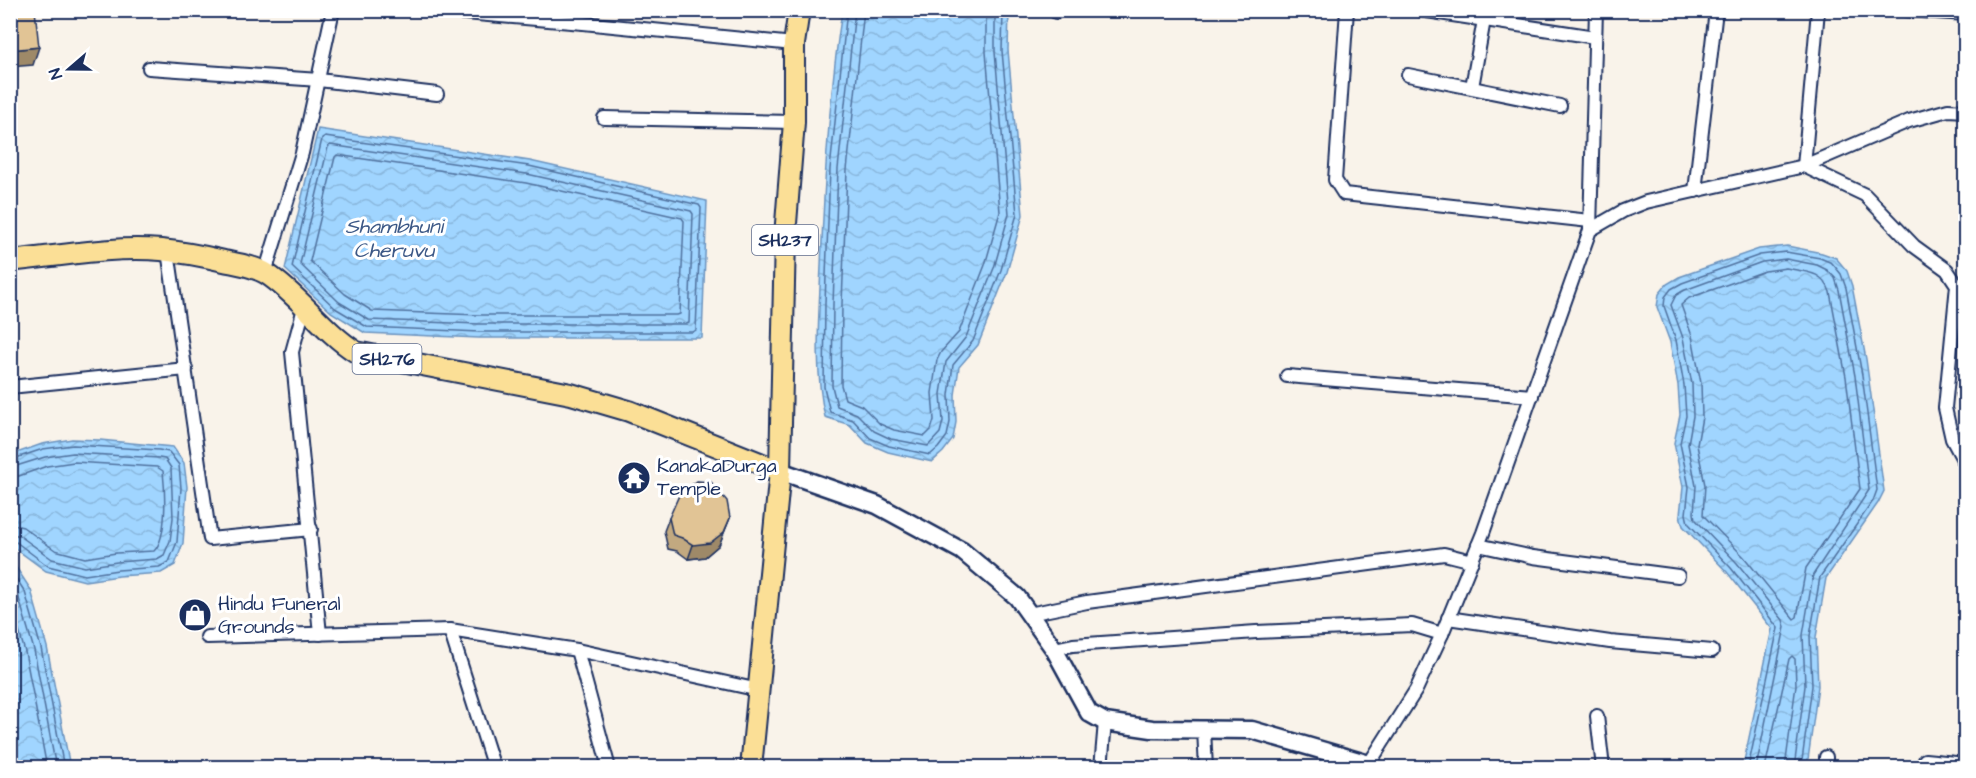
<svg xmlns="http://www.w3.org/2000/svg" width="1976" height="778" viewBox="0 0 1976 778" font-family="'Architects Daughter',sans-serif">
<defs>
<pattern id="water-waves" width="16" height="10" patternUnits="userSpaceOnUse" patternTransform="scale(1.5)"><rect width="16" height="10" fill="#a0d5ff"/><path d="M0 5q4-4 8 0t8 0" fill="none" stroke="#89b7dd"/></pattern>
</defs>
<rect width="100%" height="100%" fill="#f9f3ea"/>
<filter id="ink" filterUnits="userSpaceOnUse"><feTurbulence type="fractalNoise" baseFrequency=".0167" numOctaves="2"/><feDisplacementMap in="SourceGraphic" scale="12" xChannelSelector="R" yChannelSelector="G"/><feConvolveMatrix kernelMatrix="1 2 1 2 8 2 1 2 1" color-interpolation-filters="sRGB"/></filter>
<g filter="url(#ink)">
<!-- water -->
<g fill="url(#water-waves)" stroke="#6b93bf" stroke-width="1.5">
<path d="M842 11H1009L1008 50 1023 215 1007 272 978 345 959 367 955 395 956 422 953 439 943 452 932 462 888 452 867 443 850 425 825 417C814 368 819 316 821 266 824 181 829 95 842 11Z"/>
<polygon points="318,129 530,161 707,201 702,338 479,338 365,333 331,312 285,269"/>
<polygon points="1787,246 1822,253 1836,258 1847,271 1852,286 1866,359 1884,491 1878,503 1826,578 1816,637 1818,686 1807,767 1736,767 1743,766 1772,629 1727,572 1683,526 1680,515 1683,487 1674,443 1680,415 1678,385 1670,342 1657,307 1659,294 1667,284 1679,277 1759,249"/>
<polygon points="72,439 100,440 173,447 184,463 187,487 183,543 175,565 161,573 119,576 85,581 46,571 12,546 11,455 42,444"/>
<polygon points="10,558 31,590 47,647 70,767 11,767"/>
</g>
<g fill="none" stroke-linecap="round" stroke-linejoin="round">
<!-- shore -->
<g stroke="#50719e" stroke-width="1.5">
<polyline points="847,10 830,169 825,303 824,387 830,412 853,420 870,438 889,446 930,455 938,448 947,436 950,422 949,395 953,365 973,341 1001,270 1017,214 1002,51 1003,10"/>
<polyline points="855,10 838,169 833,304 832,386 837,406 857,414 874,431 891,439 928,446 940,433 943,421 941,394 946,362 966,337 994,268 1009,214 995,52 995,10"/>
<polyline points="864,10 847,170 842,304 841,385 845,399 862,406 880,424 894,430 925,436 931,430 934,420 932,393 937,360 941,352 959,332 985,265 1000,212 986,52 986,10"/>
<polygon points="325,137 529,166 699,205 701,208 696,330 693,332 480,332 367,327 335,308 292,267 322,139"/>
<polygon points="330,145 527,174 691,211 693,214 689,323 686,324 480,324 369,320 339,302 300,264 328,147"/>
<polygon points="337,155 526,183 682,218 684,221 680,314 677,315 480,315 372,311 345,294 310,261 335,157"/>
<path d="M1786 268C1806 272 1823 271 1830 292L1846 377 1860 489 1806 568 1797 617 1794 619 1744 557 1703 515 1705 485 1697 445 1702 417 1701 383 1692 336 1681 305 1689 298 1765 271Z"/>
<polyline points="10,460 43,449 73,445 159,450 169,452 179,465 181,488 177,542 169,562 159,567 118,570 85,575 48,566 16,542 10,541"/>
<polyline points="10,468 45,457 73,453 159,458 165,459 171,468 173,518 170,541 164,555 157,559 117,562 85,567 52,559 20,536 10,533"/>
<path d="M10 477 19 476 47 466 74 462 157 467 163 471C165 490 168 537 154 551L116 553 85 558 55 550 23 527 10 524"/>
<polyline points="10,569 25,592 41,648 64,768"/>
<polyline points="10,583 18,595 34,650 56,768"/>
<polyline points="10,600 25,652 47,768"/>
<polyline points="1748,768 1778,628 1731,568 1688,523 1686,514 1689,487 1680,443 1686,416 1684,385 1676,340 1664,306 1665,297 1671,289 1682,283 1760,255 1786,252 1820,258 1832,263 1841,274 1846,288 1862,375 1877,490 1873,501 1820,577 1810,636 1812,686 1801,768"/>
<polyline points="1756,768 1785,627 1783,620 1737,563 1695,519 1694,513 1696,486 1688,444 1693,416 1692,384 1683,338 1671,305 1676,295 1685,290 1762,262 1786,259 1817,265 1827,270 1835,278 1839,290 1855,376 1869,490 1813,575 1803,635 1805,686 1794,768"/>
<polyline points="1765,768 1789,659 1792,656 1795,659 1796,685 1785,768"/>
</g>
<!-- street casing -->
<g stroke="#1b2f5e" stroke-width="16">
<g id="street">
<polyline points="430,10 583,23 794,44"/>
<polyline points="1056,10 1056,12"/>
<polyline points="1347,10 1335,180 1344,194 1590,221"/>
<polyline points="1420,10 1595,37"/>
<polyline points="1818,10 1804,166 1865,195 1914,246 1947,270 1957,285 1945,408 1952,439 1966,465"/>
<polyline points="1906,10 1966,14"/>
<polyline points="149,68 319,80 437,94"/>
<polyline points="1408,75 1560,106"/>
<polyline points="1472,87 1484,20"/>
<polyline points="604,118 794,122"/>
<polyline points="1695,191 1716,10"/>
<polyline points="1590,229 1596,10"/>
<polyline points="168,251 210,539 311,529"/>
<polyline points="265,273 302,153 333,10"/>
<polyline points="304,308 292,352 320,634"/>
<polyline points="1287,376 1532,396"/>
<polyline points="10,387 186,369"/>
<polyline points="1478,545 1533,557 1678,576"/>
<polyline points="1029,614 1087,602 1444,554 1472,561"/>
<polyline points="1448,618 1610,642 1712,651"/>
<polyline points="450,630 494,768"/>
<polyline points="207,637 450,630 577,650 759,690"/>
<polyline points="1054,649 1073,645 1256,632 1412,625 1442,634"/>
<polyline points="577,650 609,768"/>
<polyline points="1597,716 1603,768"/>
<polyline points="1204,730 1206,768"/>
<polyline points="1925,760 1966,764"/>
<polyline points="1369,764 1416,690 1442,634 1483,533 1590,230 1623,211 1646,202 1804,166 1909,121 1948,110 1966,111"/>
<polyline points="1101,768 1105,722"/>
<polyline points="1826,768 1826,757"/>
</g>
</g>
<!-- secondary casing -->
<g stroke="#1b2f5e" stroke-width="21">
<polyline id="secondary" points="780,471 877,505 962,551 1017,597 1054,649 1089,713 1105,722 1152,729 1252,730 1369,764 1367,768"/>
</g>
<!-- primary casing -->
<g stroke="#1b2f5e" stroke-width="24">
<g id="primary">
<path d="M10 261C60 256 111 246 161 250 182 252 203 256 224 261 238 264 254 266 267 274 300 296 323 331 356 352L571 394 629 411 780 471"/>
<polyline points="751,768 780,471 785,236 794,122 794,44 799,10"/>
</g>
</g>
<!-- street -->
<use href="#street" stroke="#fff" stroke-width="12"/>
<!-- secondary -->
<use href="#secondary" stroke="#fff" stroke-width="16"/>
<!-- primary -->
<use href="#primary" stroke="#fbdf96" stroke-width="20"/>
</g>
<!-- wall -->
<polygon fill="#c2a980" stroke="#1b2f5e" stroke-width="1.5" points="669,518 730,518 719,545 705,557 688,559 677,551 668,549 664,531"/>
<!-- shaded-wall -->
<g fill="#9e8968" stroke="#1b2f5e" stroke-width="1.5">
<polygon points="39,47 33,65 10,67 10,50"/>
<polygon points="730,518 719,545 705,557 688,559 693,545"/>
</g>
<!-- building -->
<g fill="#e1c495" stroke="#1b2f5e" stroke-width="1.5">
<polygon points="10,10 35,10 39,47 10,50"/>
<polygon points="697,481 711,482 727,501 730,518 724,532 710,543 693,545 682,538 673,535 669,518 680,493"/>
</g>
</g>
<!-- icons -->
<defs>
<g id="temple-disc" transform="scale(1.725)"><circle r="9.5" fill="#1b2f5e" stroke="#fff"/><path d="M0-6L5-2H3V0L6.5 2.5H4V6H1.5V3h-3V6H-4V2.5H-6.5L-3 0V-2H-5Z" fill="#fff"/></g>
<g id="shop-disc" transform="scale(1.725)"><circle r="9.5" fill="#1b2f5e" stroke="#fff"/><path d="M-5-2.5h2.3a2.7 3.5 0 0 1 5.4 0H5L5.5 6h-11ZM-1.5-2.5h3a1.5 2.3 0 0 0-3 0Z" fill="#fff"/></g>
</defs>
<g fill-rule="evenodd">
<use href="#temple-disc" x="634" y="478"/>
<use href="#shop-disc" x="195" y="615"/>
</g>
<g text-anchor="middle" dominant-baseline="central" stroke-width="6" stroke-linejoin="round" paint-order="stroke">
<!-- shield labels -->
<g fill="#fff" stroke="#5f6d8e" stroke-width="1.5">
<rect x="752" y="225" width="66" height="30" rx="4.5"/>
<rect x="352.5" y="344" width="69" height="30" rx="4.5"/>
</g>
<g font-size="18" font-weight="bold" fill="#1b2f5e">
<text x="785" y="240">SH237</text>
<text x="387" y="359">SH276</text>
</g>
<!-- poi labels -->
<g font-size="20" fill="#1b2f5e" stroke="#fff" text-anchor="start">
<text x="657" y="466">KanakaDurga<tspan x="657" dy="23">Temple</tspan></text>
<text x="218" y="604">Hindu Funeral<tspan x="218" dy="23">Grounds</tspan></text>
</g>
<!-- water labels -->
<g font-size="21" font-style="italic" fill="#3c5886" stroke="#fff">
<text x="394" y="226">Shambhuni<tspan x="394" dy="24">Cheruvu</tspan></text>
</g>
</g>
<!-- margin -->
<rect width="1976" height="778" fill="none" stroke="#fff" stroke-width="36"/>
<rect x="18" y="18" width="1940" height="742" fill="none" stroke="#1b2f5e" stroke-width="2" filter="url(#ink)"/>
<!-- north arrow -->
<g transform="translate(69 69) rotate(250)" stroke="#ffffff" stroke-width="4.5" paint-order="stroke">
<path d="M0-4.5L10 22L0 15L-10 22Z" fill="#1b2f5e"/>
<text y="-9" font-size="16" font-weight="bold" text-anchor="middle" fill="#1b2f5e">N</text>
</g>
</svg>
